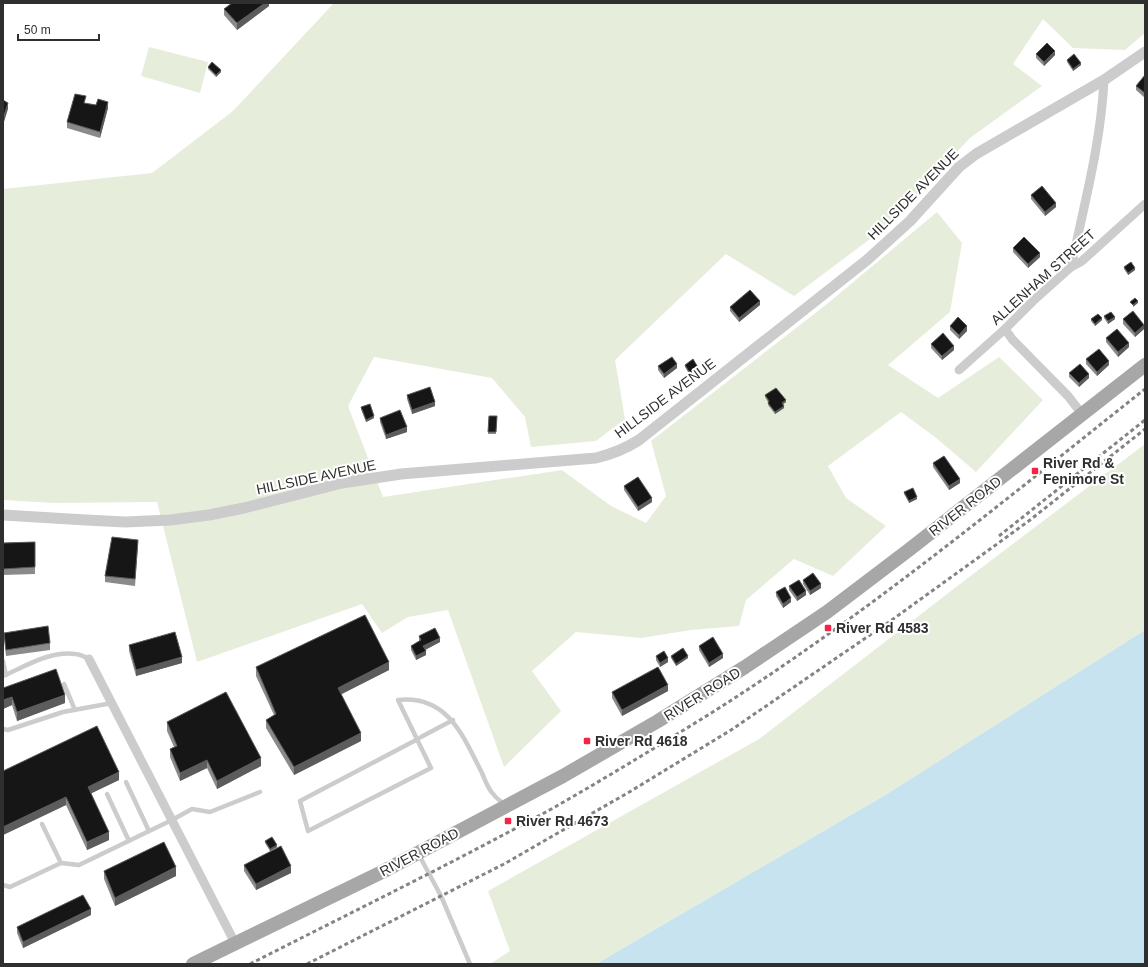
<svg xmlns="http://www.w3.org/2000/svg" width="1148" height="967" viewBox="0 0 1148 967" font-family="Arial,sans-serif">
<rect width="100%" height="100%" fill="#fff"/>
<!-- green -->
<g fill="#e7eddb">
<polygon points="334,3 1145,3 1145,33 1125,50 1073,48 1043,19 1013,64 1042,86 970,138 886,227 794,296 726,254 615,360 625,419 596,441 531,447 525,417 492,378 374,357 348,406 383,497 562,470 611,506 646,523 666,496 651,441 827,304 937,212 962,243 950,312 888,365 938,398 999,357 1043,400 976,472 935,437 901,412 828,466 846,498 886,526 833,576 794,559 746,600 739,626 691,630 641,638 576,632 532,671 561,711 504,767 448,610 408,617 382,633 362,604 197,662 157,502 54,503 3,500 3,189 152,173 233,111"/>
<polygon points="149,47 208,62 200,93 141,76"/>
<polygon points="1145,444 1145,630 887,794 596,964 490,964 510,951 488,891 759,739 960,584"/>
</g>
<!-- water -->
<polygon fill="#c6e3ef" points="1145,630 1145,964 596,964 887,794"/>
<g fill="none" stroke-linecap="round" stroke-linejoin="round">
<!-- service -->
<g stroke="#ccc" stroke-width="4.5">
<polyline points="3,661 6,675"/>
<path d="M3 676C26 666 49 651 75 654 80 654 85 657 89 659"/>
<polyline points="64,684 75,710"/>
<path d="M453 720 421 737 418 739 300 801 308 831 431 768 398 700C448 695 463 736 482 773 485 780 488 789 494 795 497 799 502 802 505 805"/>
<polyline points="3,729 8,730 63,712 112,703"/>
<polyline points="126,782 149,831"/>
<polyline points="107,794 129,841"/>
<polyline points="42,824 61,863 79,865 172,820 192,809 210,812 260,792"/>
<polyline points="419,855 441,896 470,964"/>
<polyline points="3,885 10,887 61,863"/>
</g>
<!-- minor -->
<g stroke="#ccc" stroke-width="9">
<path d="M1071 267C1084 205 1101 143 1104 80"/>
<polyline points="1005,329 1012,339 1068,396 1082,414"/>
<polyline points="959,370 1005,329 1033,301 1071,267 1082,261 1145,204"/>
<polyline points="89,659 235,943"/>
</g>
<!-- tertiary -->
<path stroke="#ccc" stroke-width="11" d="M3 515 86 520 125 522 170 520 209 515 244 508 342 483 401 474 596 458C612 454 625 449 639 440L867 260 910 221 959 167 976 154 1104 80 1145 52"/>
<!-- primary -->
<polyline stroke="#a7a7a7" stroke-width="14" points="193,964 382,872 563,776 658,721 745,667 827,612 910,549 1145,365"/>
<!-- rail -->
<g stroke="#848484" stroke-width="3" stroke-dasharray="4 3" stroke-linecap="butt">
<polyline points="999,536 1145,420"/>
<path d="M250 964C352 912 455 862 555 807 609 776 663 743 716 710 867 614 1005 500 1145 389"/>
<polyline points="307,964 504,864 631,791 731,730 889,622 1004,539 1030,520 1145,429"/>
</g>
</g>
<!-- wall -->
<g fill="#8a8a8a">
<polygon points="269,3 269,6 237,30 224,15 224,9"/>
<polygon points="1036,54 1055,55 1044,66 1036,58"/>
<polygon points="1067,60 1081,65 1073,71 1067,62"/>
<polygon points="208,67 221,72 216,77 208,69"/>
<polygon points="1145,75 1145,98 1136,90 1136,86"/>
<polygon points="86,102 85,103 108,108 100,138 67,128 67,122"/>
<polygon points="1031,195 1056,207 1045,216 1031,199"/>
<polygon points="1013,248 1040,257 1028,268 1013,252"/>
<polygon points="1124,267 1135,270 1128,275 1124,269"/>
<polygon points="760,305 739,322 730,311 730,307"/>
<polygon points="1104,316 1115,319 1108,324 1104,318"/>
<polygon points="1091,319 1102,320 1095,326 1091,321"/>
<polygon points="1123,319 1144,329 1135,337 1123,324"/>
<polygon points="950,326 967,331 959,339 950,330"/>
<polygon points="1106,338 1129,347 1118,357 1106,342"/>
<polygon points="931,344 954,350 942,360 931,348"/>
<polygon points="1086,359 1109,365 1097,376 1086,364"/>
<polygon points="685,365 699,371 691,377 685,367"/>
<polygon points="658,366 677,368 664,378 658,370"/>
<polygon points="1069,373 1089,378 1079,387 1069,377"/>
<polygon points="407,395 435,406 412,414 407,399"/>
<polygon points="765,395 786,402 783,404 784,408 775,414 768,405 768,402 765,397"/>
<polygon points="361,407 374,418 366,422 361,409"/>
<polygon points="489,416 497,416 496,434 488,434"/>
<polygon points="380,418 407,432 386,439 380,422"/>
<polygon points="933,463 960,483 949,490 933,467"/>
<polygon points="624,486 652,502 638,511 624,490"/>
<polygon points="904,492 917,499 909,503 904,494"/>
<polygon points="35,542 35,574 3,575 3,543"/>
<polygon points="138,546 135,586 105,582 105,576"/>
<polygon points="803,580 821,588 810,595 803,584"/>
<polygon points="789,586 806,595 797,601 789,590"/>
<polygon points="776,592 791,602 783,608 776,596"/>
<polygon points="4,633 50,643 50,650 6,656 4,639"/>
<polygon points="419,636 440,642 425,650 426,655 416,660 411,650 411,646 419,641"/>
<polygon points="129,645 182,663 136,676 129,651"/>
<polygon points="699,646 723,658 709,667 699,650"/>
<polygon points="656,656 668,662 660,667 656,660"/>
<polygon points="671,656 688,658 676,666 671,658"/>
<polygon points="256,667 389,670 341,694 361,741 294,775 266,728 266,720 274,715 256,676"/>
<polygon points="3,688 65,703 17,721 12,705 3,709"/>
<polygon points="668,691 622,716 612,698 612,692"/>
<polygon points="167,722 261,766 217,789 207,768 180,781 170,757 170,749 174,747 167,731"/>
<polygon points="3,771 119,780 91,793 109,840 87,850 66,805 3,835"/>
<polygon points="265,841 277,847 270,851 265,843"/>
<polygon points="244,865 291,873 256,890 244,871"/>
<polygon points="104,871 176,876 115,906 104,879"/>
<polygon points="91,915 23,948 17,933 17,927"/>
</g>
<!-- shaded-wall -->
<g fill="#5c5c5c">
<polygon points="265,3 269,3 269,6 237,30 237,23"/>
<polygon points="1055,51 1055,55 1044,66 1044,62"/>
<polygon points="1081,63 1081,65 1073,71 1073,69"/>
<polygon points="221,70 221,72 216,77 216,75"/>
<polygon points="108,102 108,108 100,138 100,132"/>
<polygon points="8,103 8,109 3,125 3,119"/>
<polygon points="1056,203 1056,207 1045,216 1045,212"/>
<polygon points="1040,253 1040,257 1028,268 1028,264"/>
<polygon points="1135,268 1135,270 1128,275 1128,273"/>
<polygon points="760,301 760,305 739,322 739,318"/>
<polygon points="1138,301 1138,303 1133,307 1133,305"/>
<polygon points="1115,317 1115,319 1108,324 1108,321"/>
<polygon points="1102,318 1102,320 1095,326 1095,324"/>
<polygon points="1144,325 1144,329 1135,337 1135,333"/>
<polygon points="967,326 967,331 959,339 959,335"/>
<polygon points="1129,343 1129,347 1118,357 1118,352"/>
<polygon points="954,346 954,350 942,360 942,356"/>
<polygon points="1109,361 1109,365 1097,376 1097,372"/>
<polygon points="677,364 677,368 664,378 664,374"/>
<polygon points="699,369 699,371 691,377 691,375"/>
<polygon points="1089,374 1089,378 1079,387 1079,383"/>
<polygon points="786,400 786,402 782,405 782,403"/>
<polygon points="435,402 435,406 412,414 412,410"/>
<polygon points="784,406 784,408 775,414 775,412"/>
<polygon points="374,416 374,418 366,422 366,420"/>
<polygon points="407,427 407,432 386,439 386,435"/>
<polygon points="960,479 960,483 949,490 949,486"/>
<polygon points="917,497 917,499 909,503 909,501"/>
<polygon points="652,498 652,502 638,511 638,507"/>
<polygon points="821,584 821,588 810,595 810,591"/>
<polygon points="806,591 806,595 797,601 797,597"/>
<polygon points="791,598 791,602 783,608 783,604"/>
<polygon points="440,638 440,642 423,651 423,646"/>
<polygon points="426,651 426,655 416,660 416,656"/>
<polygon points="723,654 723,658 709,667 709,663"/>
<polygon points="688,656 688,658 676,666 676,664"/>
<polygon points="182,657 182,663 136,676 136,670"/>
<polygon points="668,658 668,662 660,667 660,663"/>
<polygon points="389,662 389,670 338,696 338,688"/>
<polygon points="668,685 668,691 622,716 622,710"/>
<polygon points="65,695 65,703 17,721 17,712"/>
<polygon points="12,697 12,705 3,709 3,700"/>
<polygon points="361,733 361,741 294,775 294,767"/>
<polygon points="261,758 261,766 217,789 217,781"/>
<polygon points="207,760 207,768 180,781 180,773"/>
<polygon points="119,772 119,780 88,795 88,787"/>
<polygon points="66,797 66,805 3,835 3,827"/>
<polygon points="109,832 109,840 87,850 87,842"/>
<polygon points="277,845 277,847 270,851 270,849"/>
<polygon points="291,866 291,873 256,890 256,884"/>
<polygon points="176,867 176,876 115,906 115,898"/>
<polygon points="91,909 91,915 23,948 23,942"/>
</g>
<!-- building -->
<g fill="#161616" stroke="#5c5c5c">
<polygon points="232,3 265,3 237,23 224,9"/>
<polygon points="1047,43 1055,51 1044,62 1036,54"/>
<polygon points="1074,54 1081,63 1073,69 1067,60"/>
<polygon points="212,62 221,70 216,75 208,67"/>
<polygon points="1145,75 1145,93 1136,86"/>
<polygon points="75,94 86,96 84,103 96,105 98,99 108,102 100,132 67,122"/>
<polygon points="3,100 8,103 3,119"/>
<polygon points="1042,186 1056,203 1045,212 1031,195"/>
<polygon points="1024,237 1040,253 1028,264 1013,248"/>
<polygon points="1131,262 1135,268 1128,273 1124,267"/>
<polygon points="750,290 760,301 739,318 730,307"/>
<polygon points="1135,298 1138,301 1133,305 1130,302"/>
<polygon points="1133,311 1144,325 1135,333 1123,319"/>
<polygon points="1111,312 1115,317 1108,321 1104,316"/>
<polygon points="1098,314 1102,318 1095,324 1091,319"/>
<polygon points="958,317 967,326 959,335 950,326"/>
<polygon points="1117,329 1129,343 1118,352 1106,338"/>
<polygon points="943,333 954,346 942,356 931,344"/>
<polygon points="1099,349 1109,361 1097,372 1086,359"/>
<polygon points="672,357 677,364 664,374 658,366"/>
<polygon points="693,359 699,369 691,375 685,365"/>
<polygon points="1080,364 1089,374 1079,383 1069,373"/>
<polygon points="430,387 435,402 412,410 407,395"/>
<polygon points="776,388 786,400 782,403 784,406 775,412 768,403 769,401 765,395"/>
<polygon points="370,404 374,416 366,420 361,407"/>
<polygon points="400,410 407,427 386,435 380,418"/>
<polygon points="489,416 497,416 496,432 488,432"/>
<polygon points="944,456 960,479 949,486 933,463"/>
<polygon points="638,477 652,498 638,507 624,486"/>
<polygon points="913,488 917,497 909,501 904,492"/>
<polygon points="112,537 138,540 135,579 105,576"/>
<polygon points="35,542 35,567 3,569 3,543"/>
<polygon points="813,573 821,584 810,591 803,580"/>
<polygon points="799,580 806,591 797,597 789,586"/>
<polygon points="785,587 791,598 783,604 776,592"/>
<polygon points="365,615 389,662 338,688 361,733 294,767 266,720 276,714 256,667"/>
<polygon points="48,626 50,643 6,650 4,633"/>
<polygon points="435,628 440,638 423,646 426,651 416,656 411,646 421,640 419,636"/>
<polygon points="175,632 182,657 136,670 129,645"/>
<polygon points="713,637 723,654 709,663 699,646"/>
<polygon points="683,648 688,656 676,664 671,656"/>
<polygon points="664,651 668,658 660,663 656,656"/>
<polygon points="658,667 668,685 622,710 612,692"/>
<polygon points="56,669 65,695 17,712 12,697 3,700 3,688"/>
<polygon points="226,692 261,758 217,781 207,760 180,773 170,749 177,746 167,722"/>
<polygon points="97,726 119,772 88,787 109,832 87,842 66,797 3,827 3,771"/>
<polygon points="272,837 277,845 270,849 265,841"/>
<polygon points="164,842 176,867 115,898 104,871"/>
<polygon points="281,846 291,866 256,884 244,865"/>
<polygon points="83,895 91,909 23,942 17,927"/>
</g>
<!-- markers -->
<g fill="#f32349" stroke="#fff" stroke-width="1.5">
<rect x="1031" y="467" width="8" height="8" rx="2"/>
<rect x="824" y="624" width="8" height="8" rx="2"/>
<rect x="583" y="737" width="8" height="8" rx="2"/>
<rect x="504" y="817" width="8" height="8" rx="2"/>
</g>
<g text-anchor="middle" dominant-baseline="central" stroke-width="4" stroke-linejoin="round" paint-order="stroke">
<!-- street labels -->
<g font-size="14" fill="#2f2f2f" stroke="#fff">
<text transform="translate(913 194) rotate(-45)">HILLSIDE AVENUE</text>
<text transform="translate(1043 277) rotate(-42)">ALLENHAM STREET</text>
<text transform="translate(665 398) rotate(-37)">HILLSIDE AVENUE</text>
<text transform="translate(316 477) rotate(-12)">HILLSIDE AVENUE</text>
<text transform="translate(965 506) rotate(-38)">RIVER ROAD</text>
<text transform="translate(702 694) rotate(-32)">RIVER ROAD</text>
<text transform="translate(419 852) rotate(-28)">RIVER ROAD</text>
</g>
<!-- poi labels -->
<g font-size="14" font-weight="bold" fill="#2f2f2f" stroke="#fff" text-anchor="start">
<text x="1043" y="463">River Rd &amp;<tspan x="1043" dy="16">Fenimore St</tspan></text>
<text x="836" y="628">River Rd 4583</text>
<text x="595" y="741">River Rd 4618</text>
<text x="516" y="821">River Rd 4673</text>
</g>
</g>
<!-- border -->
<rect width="1148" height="967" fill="none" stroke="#2f2f2f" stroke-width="8"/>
<!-- scale -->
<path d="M18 34v6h81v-6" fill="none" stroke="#2f2f2f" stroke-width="2"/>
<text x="24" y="34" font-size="12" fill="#2f2f2f" stroke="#ffffff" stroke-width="3" paint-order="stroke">50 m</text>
</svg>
